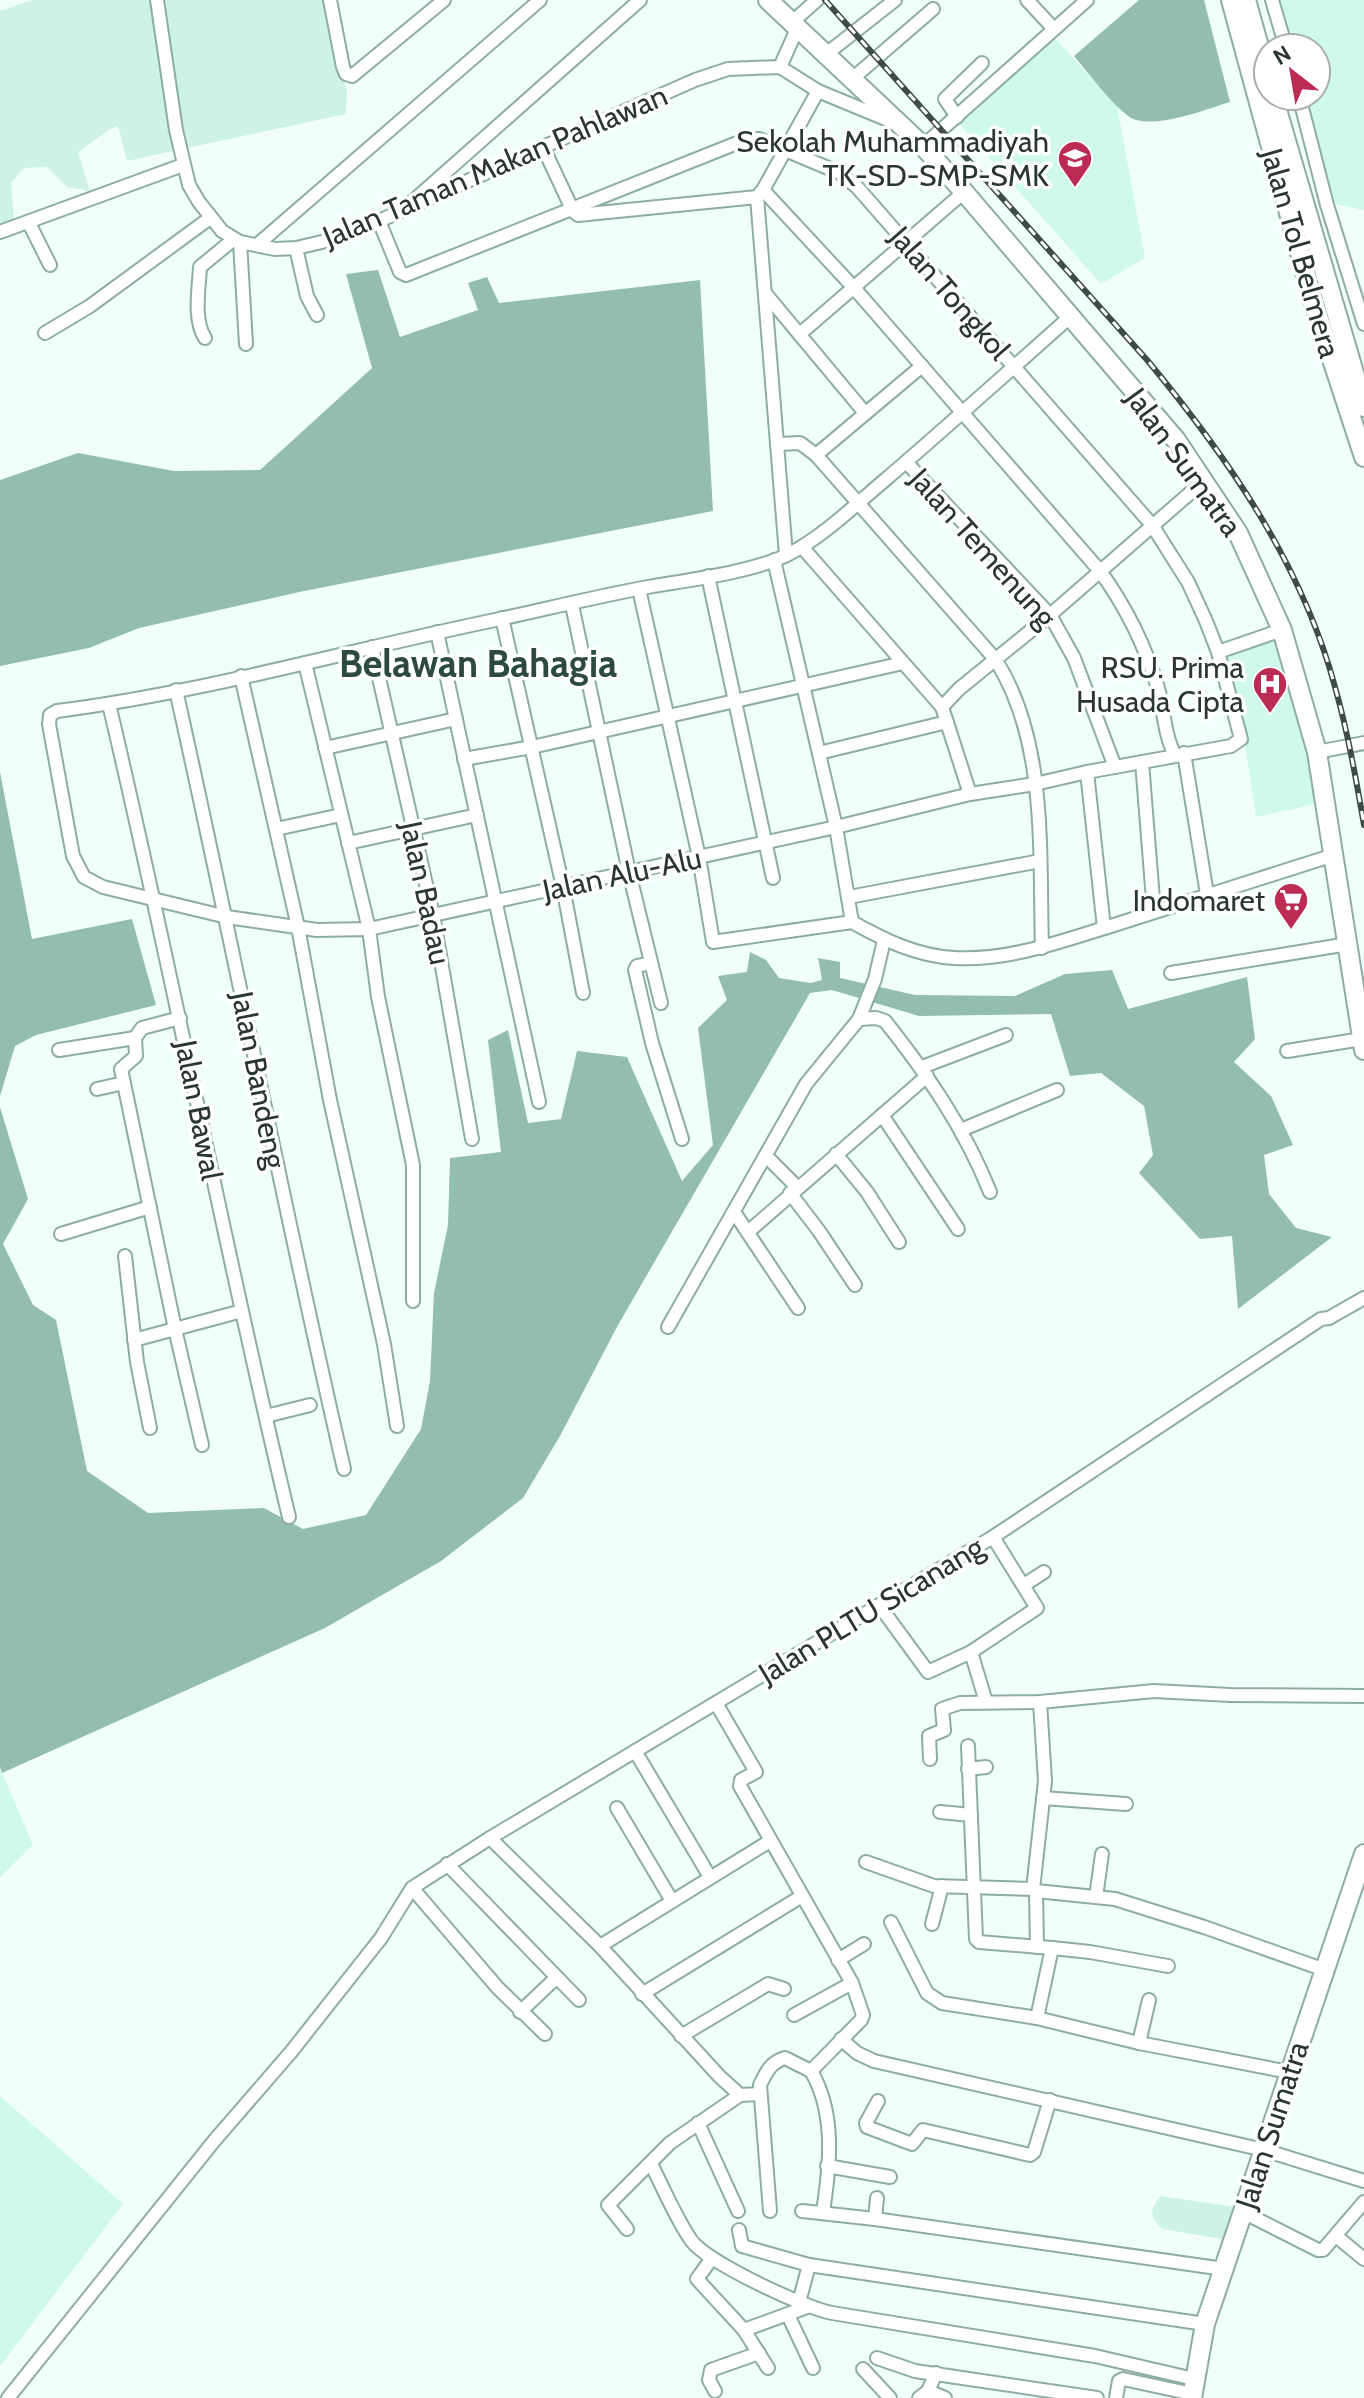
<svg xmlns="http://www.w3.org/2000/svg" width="1364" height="2398" viewBox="0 0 1364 2398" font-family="Cabin,sans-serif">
<rect width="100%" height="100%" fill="#f1fffa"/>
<!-- built -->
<g fill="#cef9ec">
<polygon points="1280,0 1364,0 1364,210 1335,204 1306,96 1316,96 1316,48 1293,48"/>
<polygon points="1051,34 1117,106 1145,258 1101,284 956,120"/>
<polygon points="1282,630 1319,803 1256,817 1245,744 1218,652"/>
<polygon points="0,1663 8,1710 2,1773 33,1845 0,1877"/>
<polygon points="0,2096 123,2204 0,2366"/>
</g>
<!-- green -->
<g fill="#cef2e6">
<polygon points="32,0 324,0 347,92 346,114 127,161 118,126 110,129 78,152 90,191 67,187 47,167 24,168 11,183 14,221 0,224 0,11"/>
<polygon points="1160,2196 1236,2207 1228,2240 1162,2229 1153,2218 1152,2210"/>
</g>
<!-- water -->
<g fill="#93bdb0">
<path d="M1139 0H1204L1230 102C1207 109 1149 132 1128 116 1108 100 1091 76 1074 56Z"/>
<polygon points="378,270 400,337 478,310 468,283 487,277 499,303 700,280 713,511 304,591 139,628 89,648 0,666 0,480 78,453 174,471 260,470 372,368 346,274"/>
<polygon points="0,772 32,939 132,919 156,1005 36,1035 15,1046 0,1096"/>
<polygon points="750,952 766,960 779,978 811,983 822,980 818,958 840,962 840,978 915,995 1015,996 1065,974 1112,970 1128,1009 1247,977 1255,1039 1234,1062 1271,1096 1293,1145 1264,1155 1269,1194 1296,1228 1332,1237 1238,1309 1232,1236 1200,1239 1139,1173 1153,1155 1144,1106 1101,1073 1070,1076 1051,1014 919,1016 832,990 810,993 618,1325 560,1436 523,1498 441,1561 325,1628 2,1773 0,1766 0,1107 28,1199 3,1244 33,1305 56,1320 87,1471 148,1513 264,1508 303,1529 366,1515 421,1429 430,1381 434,1293 448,1225 450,1158 501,1152 488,1040 508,1030 528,1123 561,1119 577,1051 627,1057 682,1181 713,1145 698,1028 727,1000 718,976 747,972"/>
</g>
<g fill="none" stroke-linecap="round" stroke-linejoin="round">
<!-- minor casing -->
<g stroke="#8dada3" stroke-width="16">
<g id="minor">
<polyline points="157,0 176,130 189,185 199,202 222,231 240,242 275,249 296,248 326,241 379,221 543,147 695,80 728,69 780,67 818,91 893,122"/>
<polyline points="330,0 343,67 346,74 352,76 444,0"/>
<polyline points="1027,0 1054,29"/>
<polyline points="1272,0 1286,48"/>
<polyline points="791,23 817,0"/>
<polyline points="825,55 895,0"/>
<polyline points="780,67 797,29"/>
<polyline points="852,79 933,9"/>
<polyline points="1299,96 1327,205 1364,324"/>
<polyline points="957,117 945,99 982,63"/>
<polyline points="923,146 1087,0"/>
<polyline points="543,147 573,211 578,215 757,197 763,190 818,91"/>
<path d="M763 190 855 289 1100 571C1126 607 1145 645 1158 688 1164 709 1164 735 1175 755"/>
<polyline points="757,197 786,555"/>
<polyline points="412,202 640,0"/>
<path d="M379 221 400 272 406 275 747 139H759L840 173 857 187 1152 525 1188 582 1206 621 1218 652 1241 739 1231 746 1087 772 1035 784 970 794 836 827 369 929 317 930 227 917 103 887 84 877 73 856 49 724 50 715 57 711C206 692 353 649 500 619 550 608 599 596 648 587 688 580 754 572 789 554 824 536 855 505 885 480 948 426 1009 371 1071 316"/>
<polyline points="29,223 50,265"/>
<polyline points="0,232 183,165"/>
<polyline points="240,242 246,344"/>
<polyline points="257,245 540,0"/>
<polyline points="296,248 307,296 317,315"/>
<polyline points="765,293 865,413"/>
<polyline points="45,333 90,306 210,218"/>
<polyline points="801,333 964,192"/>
<path d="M205 338C193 320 199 288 200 267L234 239"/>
<path d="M778 444 800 443 816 455 995 659C1048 741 1039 854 1042 948"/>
<polyline points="816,455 922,366"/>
<polyline points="906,462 1050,615 1074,658 1115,767"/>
<polyline points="802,547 942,707 970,794"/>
<path d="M774 560 836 827 852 922C884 940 917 956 954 958 1009 961 1062 941 1114 925 1187 902 1261 878 1334 855"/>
<polyline points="708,576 773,878"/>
<polyline points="639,589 699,857 713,942 852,922"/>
<polyline points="572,605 629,872 661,1003"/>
<polyline points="502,618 563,887 583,993"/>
<polyline points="437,632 539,1102"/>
<polyline points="372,647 433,915 472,1139"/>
<polyline points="1218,652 1282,630"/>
<polyline points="305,663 369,929 378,997 413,1165 413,1301"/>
<polyline points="241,676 298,927 330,1100 384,1344 397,1426"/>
<path d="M176 690C234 950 284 1210 344 1469"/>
<path d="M109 704C173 974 224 1247 289 1517"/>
<polyline points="942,707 959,689 1050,615 1205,480"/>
<polyline points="325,748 456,719"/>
<polyline points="1317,752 1364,743"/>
<polyline points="819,753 947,722"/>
<polyline points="1184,753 1207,894"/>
<polyline points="464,759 532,747 903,663"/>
<polyline points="1142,762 1154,912"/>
<polyline points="1087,772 1104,928"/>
<polyline points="276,829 341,815"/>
<polyline points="348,843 477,815"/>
<polyline points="849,897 1040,861"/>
<polyline points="651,963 637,966 635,970 652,1043 682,1139"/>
<polyline points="1171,973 1348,944"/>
<polyline points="180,1018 142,1028 135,1038 136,1056 121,1069 175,1329 202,1445"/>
<path d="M859 1019 876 1018 885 1021C927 1074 965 1129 990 1192"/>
<polyline points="59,1050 135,1038"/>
<polyline points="1287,1051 1362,1039"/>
<polyline points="922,1067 1006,1035"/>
<polyline points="97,1089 124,1083"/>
<polyline points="882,1115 958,1229"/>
<polyline points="961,1130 1057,1090"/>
<polyline points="836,1154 867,1192 899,1242"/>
<polyline points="767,1157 797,1187"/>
<polyline points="790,1193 819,1231 855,1285"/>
<polyline points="734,1212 798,1308"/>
<polyline points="748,1232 927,1076"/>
<polyline points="61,1234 150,1207"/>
<polyline points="125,1256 137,1362 150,1428"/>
<polyline points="668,1327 806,1084 859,1019 875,979 884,940"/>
<polyline points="134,1340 242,1311"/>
<polyline points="266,1416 310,1405"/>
<polyline points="1024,1585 1044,1572"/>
<polyline points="879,1605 928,1672 971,1652 1037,1608 993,1537"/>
<polyline points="971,1652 986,1702"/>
<path d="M716 1703 756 1772 741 1780 740 1786 852 1983 863 2015 861 2020 811 2071 785 2058C771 2062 766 2072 760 2085L770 2211"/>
<polyline points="968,1746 976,1939 979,1942 1052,1948 1037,2018"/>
<polyline points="635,1751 710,1877"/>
<polyline points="930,1759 929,1736 944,1730 942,1709 960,1703 1040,1702 1154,1691 1230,1695 1364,1696"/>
<polyline points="968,1769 986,1767"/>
<polyline points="1043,1798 1126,1804"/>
<polyline points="617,1808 672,1901"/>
<polyline points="940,1812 971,1815"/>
<polyline points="490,1838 600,1946 720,2077 740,2095 760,2094"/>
<polyline points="866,1862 934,1886 1033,1889 1036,1891 1115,1899 1204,1927 1325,1970"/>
<polyline points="447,1864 579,2000"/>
<polyline points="412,1888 497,1987 545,2034"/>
<polyline points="1033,1889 1045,1781 1040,1702"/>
<polyline points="1036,1891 1037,1947"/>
<polyline points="1096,1897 1102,1854"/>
<polyline points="891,1922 927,1993 942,2003 1037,2018 1139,2043 1289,2072"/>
<polyline points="932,1924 942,1886"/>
<polyline points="600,1946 770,1841"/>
<polyline points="1052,1948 1090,1952 1168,1966"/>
<polyline points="838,1960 864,1944"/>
<polyline points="642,1994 802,1896"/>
<polyline points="520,2012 556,1978"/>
<polyline points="794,2015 852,1983"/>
<polyline points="681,2036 768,1984 784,1989"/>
<polyline points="841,2039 857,2053 874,2061 1264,2150 1364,2181"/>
<polyline points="1139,2043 1149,2000"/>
<path d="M811 2071C836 2113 830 2166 823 2212"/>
<polyline points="878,2101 866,2123 867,2127 912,2144 923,2130 1030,2155 1034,2152 1050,2100"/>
<polyline points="698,2123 738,2211"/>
<path d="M651 2164C664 2189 675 2217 691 2240 706 2262 805 2308 832 2313L1095 2356 1194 2379"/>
<polyline points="827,2166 890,2177"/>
<polyline points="802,2211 875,2219 1224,2269"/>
<polyline points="1243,2212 1318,2250 1323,2250 1364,2202"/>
<polyline points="875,2219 877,2198"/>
<polyline points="627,2229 608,2205 670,2143 740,2095"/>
<polyline points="739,2230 742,2246 809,2265 1205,2324"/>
<polyline points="1336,2236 1364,2259"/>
<polyline points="712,2258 697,2279 744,2330 768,2368"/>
<polyline points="799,2302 809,2265"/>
<polyline points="788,2315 813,2368"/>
<polyline points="744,2330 807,2307"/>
<polyline points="877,2358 915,2371 1097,2398"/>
<polyline points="863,2369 890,2398"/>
<polyline points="715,2391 709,2380 711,2370 759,2353"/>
<polyline points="928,2391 945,2398"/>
<polyline points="8,2398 214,2141 291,2052 381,1938 412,1888 490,1838 993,1537 1321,1319 1329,1318 1364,1298"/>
<polyline points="919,2398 928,2391 936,2373"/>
<polyline points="1116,2398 1119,2381 1123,2379 1193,2394"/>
</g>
</g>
<!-- highway casing -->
<g stroke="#8dada3" stroke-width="22">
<g id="highway">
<polyline points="768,0 923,146 964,192 1176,440 1238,533 1282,630 1317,752 1364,1050"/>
<polyline points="1231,0 1313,301 1364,457"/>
<polyline points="1246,0 1268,79"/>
<polyline points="1273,96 1364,407"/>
<polyline points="1192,2398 1205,2324 1364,1854"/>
</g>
</g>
<!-- minor -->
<use href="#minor" stroke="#fff" stroke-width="12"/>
<!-- highway -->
<use href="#highway" stroke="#fff" stroke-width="18"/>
<!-- rail casing -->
<g stroke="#3e4b47" stroke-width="6">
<path id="rail" d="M825 0 1148 361C1228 458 1302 564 1335 687 1348 733 1356 779 1364 825"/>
</g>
<!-- rail -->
<use href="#rail" stroke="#fff" stroke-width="3" stroke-dasharray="9" stroke-linecap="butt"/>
</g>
<!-- icons -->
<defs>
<g id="school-pin" transform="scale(1.8)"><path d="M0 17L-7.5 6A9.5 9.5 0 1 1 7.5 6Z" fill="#bb2b53" stroke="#fff"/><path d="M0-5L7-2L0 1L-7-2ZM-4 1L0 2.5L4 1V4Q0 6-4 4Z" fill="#fff"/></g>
<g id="hospital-pin" transform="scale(1.8)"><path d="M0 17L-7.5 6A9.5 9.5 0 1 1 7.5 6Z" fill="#bb2b53" stroke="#fff"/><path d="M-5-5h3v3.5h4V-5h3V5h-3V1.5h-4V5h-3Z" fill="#fff"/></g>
<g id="supermarket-pin" transform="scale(1.8)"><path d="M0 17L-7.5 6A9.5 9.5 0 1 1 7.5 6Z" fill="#bb2b53" stroke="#fff"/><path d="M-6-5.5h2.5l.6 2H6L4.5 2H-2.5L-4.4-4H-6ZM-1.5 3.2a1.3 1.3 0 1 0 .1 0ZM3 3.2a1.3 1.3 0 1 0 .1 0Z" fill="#fff"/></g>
</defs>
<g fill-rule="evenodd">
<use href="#school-pin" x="1075" y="158"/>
<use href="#hospital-pin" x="1270" y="684"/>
<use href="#supermarket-pin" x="1291" y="900"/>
</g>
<g text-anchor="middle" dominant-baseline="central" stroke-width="7" stroke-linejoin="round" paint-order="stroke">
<!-- poi labels -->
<g font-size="30" fill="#293632" stroke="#fff" text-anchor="end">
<text x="1049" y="141">Sekolah Muhammadiyah<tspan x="1049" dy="34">TK-SD-SMP-SMK</tspan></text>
<text x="1244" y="667">RSU. Prima<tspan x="1244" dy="34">Husada Cipta</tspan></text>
<text x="1265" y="900">Indomaret</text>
</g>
<!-- street labels -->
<g font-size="30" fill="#293632" stroke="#fff">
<text transform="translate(495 166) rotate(-23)">Jalan Taman Makan Pahlawan</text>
<text transform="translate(1301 253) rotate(74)">Jalan Tol Belmera</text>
<text transform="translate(950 293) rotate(49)">Jalan Tongkol</text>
<text transform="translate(1184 462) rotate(54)">Jalan Sumatra</text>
<text transform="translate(983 548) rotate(48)">Jalan Temenung</text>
<text transform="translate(622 874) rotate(-12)">Jalan Alu-Alu</text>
<text transform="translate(426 893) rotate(78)">Jalan Badau</text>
<text transform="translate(259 1080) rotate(79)">Jalan Bandeng</text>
<text transform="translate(199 1110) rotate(79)">Jalan Bawal</text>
<text transform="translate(871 1610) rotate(-31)">Jalan PLTU Sicanang</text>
<text transform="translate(1272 2125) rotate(-72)">Jalan Sumatra</text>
</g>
<!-- district labels -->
<g font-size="38" font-weight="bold" fill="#2d4a42" stroke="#fff">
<text x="478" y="663">Belawan Bahagia</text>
</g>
</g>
<!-- north arrow -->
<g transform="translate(1292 72) rotate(329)"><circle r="38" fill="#ffffff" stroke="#a9afad" stroke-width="2"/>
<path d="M0-6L14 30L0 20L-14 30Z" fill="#bb2b53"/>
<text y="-12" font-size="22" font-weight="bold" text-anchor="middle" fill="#293632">N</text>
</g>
</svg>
